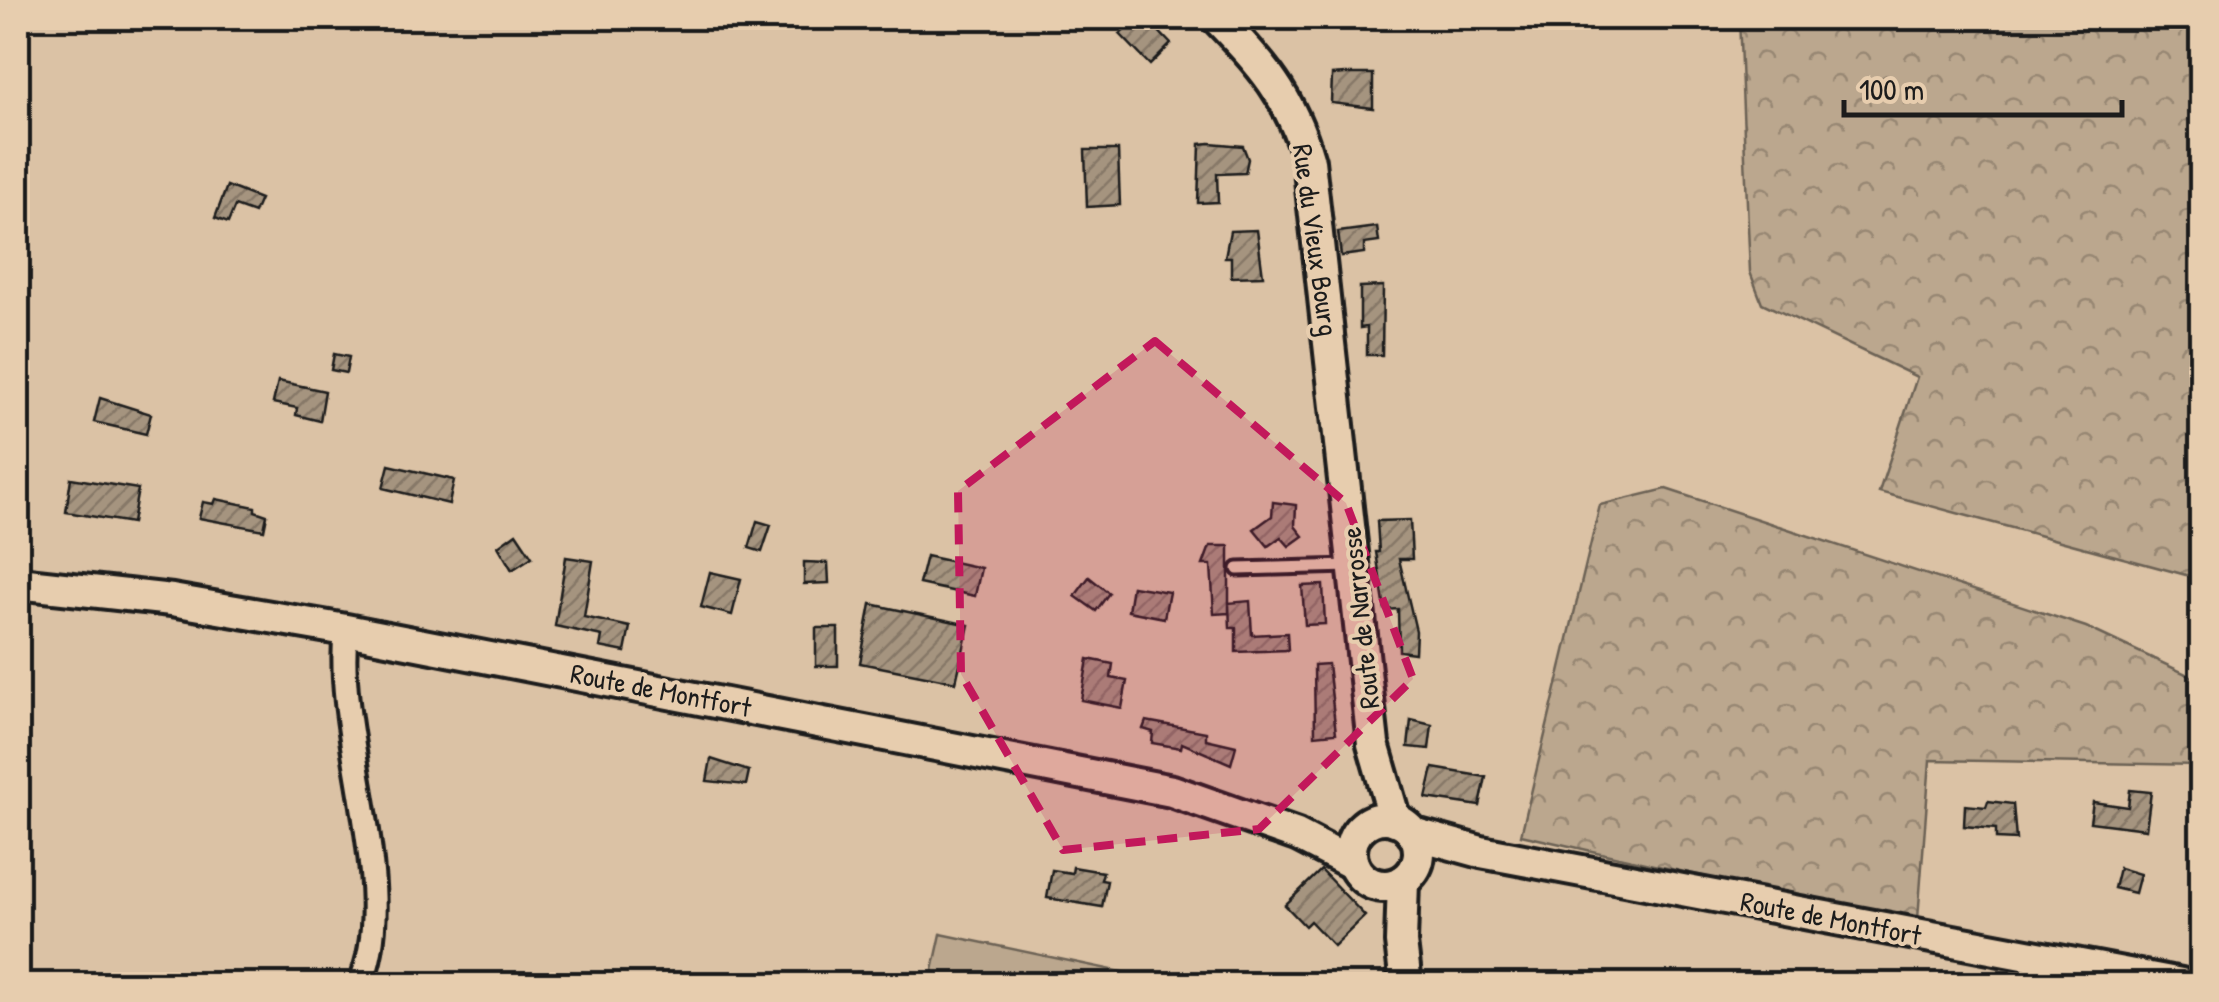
<svg xmlns="http://www.w3.org/2000/svg" width="2219" height="1002" viewBox="0 0 2219 1002" font-family="'Patrick Hand',sans-serif">
<defs>
<pattern id="forest-crowns" width="20" height="18" patternUnits="userSpaceOnUse" patternTransform="scale(2.5)"><rect width="20" height="18" fill="#bba78e"/><path d="M2 6a3 3 0 1 1 6 0M12 15a3 3 0 1 1 6 0" fill="none" stroke="#978773"/></pattern>
<pattern id="building-hatch" width="6" height="6" patternUnits="userSpaceOnUse" patternTransform="scale(2.5)"><rect width="6" height="6" fill="#a5947f"/><path d="M-1 1l2-2M0 6l6-6M5 7l2-2" fill="none" stroke="#867867"/></pattern>
</defs>
<rect width="100%" height="100%" fill="#dbc2a5"/>
<filter id="ink" filterUnits="userSpaceOnUse"><feTurbulence type="fractalNoise" baseFrequency=".01" numOctaves="2"/><feDisplacementMap in="SourceGraphic" scale="20" xChannelSelector="R" yChannelSelector="G"/><feConvolveMatrix kernelMatrix="1 2 1 2 8 2 1 2 1" color-interpolation-filters="sRGB"/></filter>
<g filter="url(#ink)">
<!-- forest -->
<g fill="url(#forest-crowns)" stroke="#6c6255" stroke-width="2.5">
<polygon points="1739,18 2201,18 2201,579 1879,492 1917,377 1762,303 1750,272"/>
<polygon points="1666,489 2086,627 2201,681 2201,765 1930,760 1918,919 1911,923 1521,835 1600,505"/>
</g>
<!-- pitch -->
<polygon fill="#bba78e" stroke="#6c6255" stroke-width="2.5" points="941,934 1179,984 930,984"/>
<!-- building -->
<g fill="url(#building-hatch)" stroke="#1c1c1c" stroke-width="2.5">
<polygon points="1137,18 1146,18 1171,44 1150,65 1120,34"/>
<polygon points="1345,74 1373,74 1373,108 1331,103 1332,75"/>
<polygon points="1210,143 1243,146 1248,159 1245,173 1217,174 1218,202 1198,203 1200,144"/>
<polygon points="1085,150 1118,150 1120,205 1087,207"/>
<polygon points="227,186 260,199 254,213 235,206 228,223 215,218"/>
<polygon points="1377,227 1379,242 1364,244 1364,253 1341,256 1338,232"/>
<polygon points="1257,230 1263,276 1231,277 1231,257 1225,257 1230,231"/>
<polygon points="1383,286 1382,355 1367,355 1367,327 1360,328 1360,287"/>
<polygon points="334,354 349,357 346,373 331,370"/>
<polygon points="278,381 325,391 320,421 296,415 297,408 273,403"/>
<polygon points="100,398 151,414 146,434 94,422"/>
<polygon points="389,465 454,480 449,504 383,488"/>
<polygon points="71,478 138,489 132,523 66,512"/>
<polygon points="216,499 255,507 255,511 267,515 264,530 199,518 203,502 214,504"/>
<polygon points="1273,502 1296,505 1295,526 1303,536 1289,546 1281,537 1268,546 1254,529 1272,516"/>
<polygon points="1410,520 1412,559 1399,559 1416,631 1415,653 1399,651 1398,609 1385,610 1376,552 1379,552 1377,521"/>
<polygon points="757,521 771,525 762,552 749,548"/>
<polygon points="516,533 532,557 512,570 498,546"/>
<polygon points="1210,546 1229,546 1229,603 1250,601 1252,635 1287,633 1288,650 1236,652 1236,628 1230,628 1229,604 1229,613 1214,614 1211,565 1203,565"/>
<polygon points="926,556 981,568 975,596 919,584"/>
<polygon points="566,557 593,561 584,617 630,627 625,652 600,647 602,636 555,626"/>
<polygon points="804,562 828,563 829,583 804,584"/>
<polygon points="710,572 741,579 732,615 701,607"/>
<polygon points="1089,577 1109,593 1096,611 1075,596"/>
<polygon points="1323,585 1325,624 1305,625 1302,586"/>
<polygon points="1132,586 1169,592 1164,618 1128,611"/>
<polygon points="871,604 969,625 956,682 860,663"/>
<rect x="816" y="628" width="22" height="38"/>
<polygon points="1088,659 1113,664 1111,678 1127,681 1122,708 1081,700"/>
<polygon points="1328,664 1336,733 1315,735 1314,665"/>
<polygon points="1411,720 1432,725 1429,749 1408,747"/>
<polygon points="1146,721 1206,732 1206,739 1236,746 1231,764 1182,743 1181,748 1152,743 1153,732 1143,729"/>
<polygon points="711,759 749,771 746,785 707,781"/>
<polygon points="1433,768 1486,777 1480,806 1426,798"/>
<polygon points="2130,790 2151,792 2146,829 2090,822 2093,802 2128,807"/>
<polygon points="1988,801 2013,804 2016,840 1996,839 1996,829 1964,826 1965,805 1986,807"/>
<polygon points="1073,867 1103,872 1101,880 1107,881 1102,907 1047,898 1052,870 1072,873"/>
<polygon points="2119,868 2140,874 2135,893 2114,888"/>
<polygon points="1321,870 1365,916 1334,946 1310,921 1305,926 1285,905"/>
</g>
<g fill="none" stroke-linecap="round" stroke-linejoin="round">
<!-- lane casing -->
<g stroke="#1c1c1c" stroke-width="19">
<polyline id="lane" points="1238,569 1350,566"/>
</g>
<!-- street casing -->
<g stroke="#1c1c1c" stroke-width="30">
<path id="street" d="M346 630C333 733 402 891 360 984"/>
</g>
<!-- secondary casing -->
<g stroke="#1c1c1c" stroke-width="38">
<g id="secondary">
<path d="M1217 18C1263 66 1290 95 1309 161L1373 744 1395 820"/>
<polyline points="18,583 172,600 346,630 1172,791 1297,835 1353,864"/>
<circle cx="1385" cy="852" r="34"/>
<polyline points="1412,833 1481,852 2181,984"/>
<polyline points="1403,881 1401,942 1406,984"/>
</g>
</g>
<!-- lane -->
<use href="#lane" stroke="#e7cdae" stroke-width="11"/>
<!-- street -->
<use href="#street" stroke="#e7cdae" stroke-width="22"/>
<!-- secondary -->
<use href="#secondary" stroke="#e7cdae" stroke-width="30"/>
</g>
</g>
<!-- marked area -->
<path fill="#c2185b" fill-opacity="0.2" stroke="#c2185b" stroke-width="8" stroke-dasharray="20 12" stroke-linejoin="round" d="M1155 341 1346 503 1413 679 1259 829 1063 850 961 674 958 491Z"/>
<g text-anchor="middle" dominant-baseline="central" stroke-width="8" stroke-linejoin="round" paint-order="stroke">
<!-- street labels -->
<g font-size="28" fill="#1c1c1c" stroke="#e7cdae">
<text transform="translate(1316 240) rotate(82)">Rue du Vieux Bourg</text>
<text transform="translate(1360 618) rotate(-96)">Route de Narrosse</text>
<text transform="translate(661 690) rotate(11)">Route de Montfort</text>
<text transform="translate(1831 918) rotate(11)">Route de Montfort</text>
</g>
</g>
<!-- margin -->
<rect width="2219" height="1002" fill="none" stroke="#e7cdae" stroke-width="60"/>
<rect x="30" y="30" width="2159" height="942" fill="none" stroke="#1c1c1c" stroke-width="4" filter="url(#ink)"/>
<!-- scale -->
<path d="M1844 100v15h278v-15" fill="none" stroke="#1c1c1c" stroke-width="5"/>
<text x="1859" y="100" font-size="30" fill="#1c1c1c" stroke="#e7cdae" stroke-width="8" paint-order="stroke">100 m</text>
</svg>
